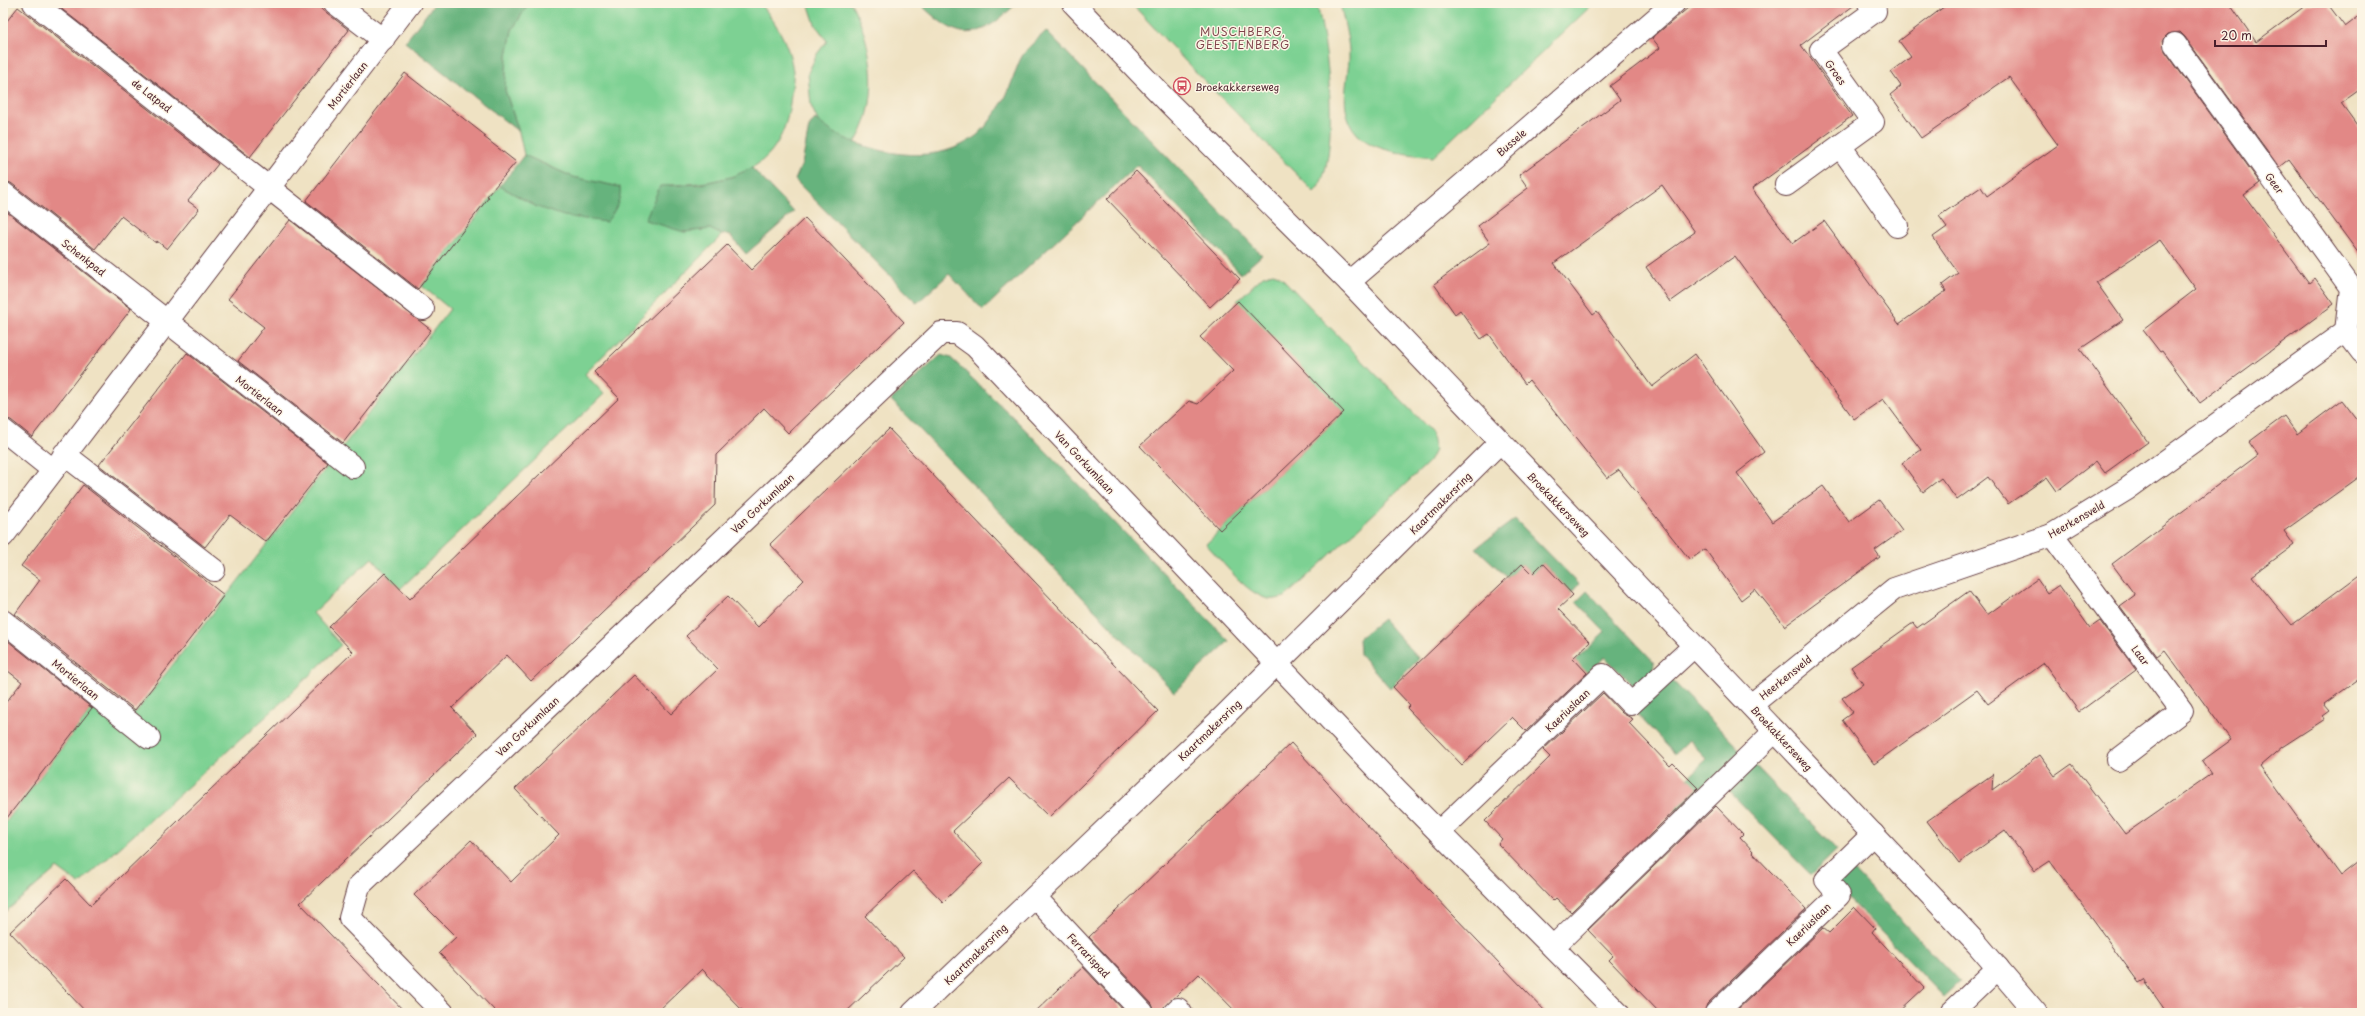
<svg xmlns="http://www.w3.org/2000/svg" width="2365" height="1016" viewBox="0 0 2365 1016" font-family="'Playpen Sans',sans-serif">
<rect width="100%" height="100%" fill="#fcf5e5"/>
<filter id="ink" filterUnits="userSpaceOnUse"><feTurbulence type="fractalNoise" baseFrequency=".025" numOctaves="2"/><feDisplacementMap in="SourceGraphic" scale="8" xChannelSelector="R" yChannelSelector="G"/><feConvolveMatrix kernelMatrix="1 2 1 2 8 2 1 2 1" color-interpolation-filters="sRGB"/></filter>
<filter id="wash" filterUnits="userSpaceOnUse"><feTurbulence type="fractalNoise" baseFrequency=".012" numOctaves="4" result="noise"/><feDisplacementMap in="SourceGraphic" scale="16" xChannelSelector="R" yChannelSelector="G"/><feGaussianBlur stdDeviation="0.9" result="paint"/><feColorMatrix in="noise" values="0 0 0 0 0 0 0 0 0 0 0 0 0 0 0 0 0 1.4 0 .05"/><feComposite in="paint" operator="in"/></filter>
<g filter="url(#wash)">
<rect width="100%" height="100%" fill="#efe2c3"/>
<!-- green -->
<g fill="#7dd193" stroke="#64785f">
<path d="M529 3H760C776 22 790 46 793 71 794 78 792 87 791 95 784 171 735 183 668 185L684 232 711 229 722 235 585 374 604 394 400 589 372 558 313 613 341 645 269 714 79 884 57 868 3 914V826L96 703 135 713 450 309 422 286 500 186 537 207 620 187 573 177 524 155 519 132 505 90 507 55 512 30Z"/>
<path d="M808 3H851C874 45 882 105 853 146L820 125 811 106 808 73 817 54 827 41 815 24Z"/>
<path d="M1131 3H1316C1328 38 1342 166 1314 192L1187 63Z"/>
<path d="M1340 3H1594L1433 157C1399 153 1351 151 1346 109 1343 90 1350 70 1349 51 1348 35 1343 19 1340 3Z"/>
<path d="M1273 273 1279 275 1431 431 1435 450 1429 462 1285 597C1280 598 1274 600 1269 599 1247 595 1222 561 1206 544L1344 412 1237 301 1263 276Z"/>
</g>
<!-- forest -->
<g fill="#66b37d" stroke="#586954">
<polygon points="435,3 529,3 512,30 507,55 505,90 519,132 405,42"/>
<path d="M919 3H1017C977 42 960 43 919 3Z"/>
<path d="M1046 31 1262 255 1241 274 1137 165 983 310 949 274 917 303 795 180 802 164 809 127 815 119C823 125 833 133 842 137 883 156 938 165 976 136 987 127 996 112 1004 100 1011 88 1014 73 1020 60 1025 49 1037 40 1046 31Z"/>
<path d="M524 155 573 177 620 187C622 198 614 214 606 222L564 216 537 207 500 186Z"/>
<polygon points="752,168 794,212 746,254 729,234 722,235 710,229 684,232 645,220 660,186 700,184 731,177"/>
<polygon points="941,355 951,358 1017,421 1229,641 1174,692 891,400"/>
<polygon points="1515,519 1579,584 1571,593 1543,563 1532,574 1522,564 1508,578 1476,548"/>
<polygon points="1587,591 1654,662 1653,675 1637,690 1605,657 1581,679 1569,667 1605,632 1576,602"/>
<polygon points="1383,619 1419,659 1390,688 1360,654 1359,638"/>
<polygon points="1670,678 1742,752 1678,813 1665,799 1707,759 1689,740 1675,754 1635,712"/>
<polygon points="1753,763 1837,850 1811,875 1727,789"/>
<polygon points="1842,869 1852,869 1960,982 1944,997 1837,886"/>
</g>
<g id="blocks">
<!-- building -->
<g fill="#e28886">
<polygon points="54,3 314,3 349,30 250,157"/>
<polygon points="1694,3 1857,3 1801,45 1852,116 1752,189 1793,243 1824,221 1899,324 1946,291 1942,285 1958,273 1933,237 1947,227 1939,216 1981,187 1987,196 2058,145 2009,77 1921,138 1890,95 1901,86 1891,72 1911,57 1899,41 1949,3 2229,3 2256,42 2309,3 2327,3 2345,27 2362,14 2362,88 2341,103 2362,132 2362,258 2289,159 2279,167 2185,37 2180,32 2168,34 2163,39 2165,51 2260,183 2244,195 2309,283 2315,278 2334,304 2200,403 2162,351 2160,352 2143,330 2196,289 2160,240 2096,282 2123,320 2080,349 2148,442 2105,473 2096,461 2057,491 2047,477 2008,504 1988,477 1957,500 1941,478 1923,492 1902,463 1921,450 1883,399 1854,419 1735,256 1670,302 1646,267 1695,232 1662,185 1554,263 1593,315 1597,312 1652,387 1695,354 1764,452 1737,473 1772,522 1823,486 1849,522 1879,500 1902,531 1875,550 1880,557 1785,626 1755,589 1741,600 1705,549 1690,560 1619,470 1607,478 1529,380 1525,384 1489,334 1481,339 1460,310 1455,314 1434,284 1490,243 1478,226 1528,188 1519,175 1620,100 1610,86 1660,48 1652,38"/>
<polygon points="18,7 218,164 188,201 199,209 167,249 157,241 156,243 121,216 95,249 11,183 3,181 3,26"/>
<polygon points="405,73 486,136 484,137 516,162 487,196 489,197 418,289 306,201"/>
<polygon points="1136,171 1240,279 1210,307 1107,199"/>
<polygon points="3,209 131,309 32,437 11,420 3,418"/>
<polygon points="805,218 904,322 788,433 764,408 716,455 715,505 531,681 507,655 452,708 477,734 300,903 406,1013 87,1013 10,932 66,879 91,905 353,652 329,627 385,573 410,599 619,398 594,372 727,245 751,270"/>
<polygon points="290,220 431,330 343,443 238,361 264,327 228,299"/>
<polygon points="1238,301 1344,412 1220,530 1140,446 1189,401 1198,404 1233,371 1200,337"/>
<polygon points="187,353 328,463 266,542 230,515 205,547 99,465"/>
<polygon points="2342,400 2362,426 2362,475 2284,531 2294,545 2252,576 2292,625 2362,573 2362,677 2324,704 2330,711 2323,716 2325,719 2282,747 2260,766 2340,876 2362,859 2362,1013 2167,1013 2144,980 2139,983 2050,861 2035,871 2005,830 1959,863 1927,821 1993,774 1992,790 2040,755 2055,776 2072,764 2125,834 2211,774 2202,761 2231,740 2165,650 2157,656 2120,606 2135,595 2112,564 2258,455 2249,442 2284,416 2297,434"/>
<polygon points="889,429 1158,711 1049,817 1009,778 953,831 983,863 943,902 913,871 865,916 904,957 845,1013 745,1013 702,969 656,1013 497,1013 439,953 456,937 414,895 471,840 511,882 559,835 515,789 634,675 671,714 718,669 686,636 728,596 758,627 804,580 770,544"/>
<polygon points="83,485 224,595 135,710 15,614 40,580 21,566"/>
<polygon points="1543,563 1573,595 1558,609 1590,642 1573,658 1587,673 1526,731 1512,717 1462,765 1407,708 1410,705 1393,687 1522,564 1532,574"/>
<polygon points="2037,579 2047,593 2059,585 2090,628 2100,621 2136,670 2079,712 2044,663 1988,704 1977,690 1874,764 1842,720 1853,712 1842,698 1863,684 1851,667 1913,623 1917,628 1969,591 1987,615"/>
<polygon points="3,637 92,708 3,823 3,706 22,682 3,667"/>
<polygon points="1603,693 1622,713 1633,719 1629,723 1670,766 1673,763 1698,788 1571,912 1556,898 1553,901 1498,844 1502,839 1485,821 1550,757 1543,750"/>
<polygon points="1291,743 1360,818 1547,1013 1237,1013 1199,974 1158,1013 1155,1013 1152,1004 1089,937"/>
<polygon points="1716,806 1743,834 1740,837 1753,851 1752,852 1806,909 1707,1004 1704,1013 1660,1013 1609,960 1613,956 1588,930"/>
<polygon points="1855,907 1875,928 1872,932 1924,988 1897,1013 1734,1013 1823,928 1829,933"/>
<polygon points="1083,967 1126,1013 1034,1013 1059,989"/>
</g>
</g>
</g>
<g filter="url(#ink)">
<use href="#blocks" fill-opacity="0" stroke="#633c42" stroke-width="1"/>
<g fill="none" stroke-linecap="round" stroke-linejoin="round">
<!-- pedestrian casing -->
<g stroke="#633c42" stroke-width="24">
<g id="pedestrian">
<polyline points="34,3 423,309"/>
<polyline points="335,3 383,40"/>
<polyline points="3,193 353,467"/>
<polyline points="3,430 53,470"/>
<polyline points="64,454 214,570"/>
<polyline points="3,621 149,738"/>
<polyline points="1439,832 1603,675 1631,704 1694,646"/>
<polyline points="1035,897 1143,1013"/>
<polyline points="1553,947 1775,731"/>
<polyline points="1174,1013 1178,1009 1181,1013"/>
<polyline points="1716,1013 1839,895 1826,880 1873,834"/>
<polyline points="1951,1013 1998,968"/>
</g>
</g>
<!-- minor casing -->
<g stroke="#633c42" stroke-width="24">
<g id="minor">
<polyline points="2175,44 2351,288 2346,331"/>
<polyline points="1840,146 1897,226"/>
<polyline points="1786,185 1873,122 1821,50 1875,11 1869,3"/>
<polyline points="1349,282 1674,3"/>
<polyline points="2052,535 2182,711 2118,760"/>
<polyline points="3,536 410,3"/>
<polyline points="1751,705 1894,589 2052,535 2127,489 2346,331 2362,352"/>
<polyline points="443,1013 350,918 359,886 941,333 957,333 975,346 1397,790 1618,1013"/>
<polyline points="913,1013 1218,722 1500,442"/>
</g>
</g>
<!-- tertiary casing -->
<g stroke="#633c42" stroke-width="24">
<polyline id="tertiary" points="1073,3 1170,104 1349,282 1978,945 2036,1013"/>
</g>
<!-- pedestrian -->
<use href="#pedestrian" stroke="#fff" stroke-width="22"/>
<!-- minor -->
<use href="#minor" stroke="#fff" stroke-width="22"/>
<!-- tertiary -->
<use href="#tertiary" stroke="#fff" stroke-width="22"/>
</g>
</g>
<!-- icons -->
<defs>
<g id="bus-ring" transform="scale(0.9)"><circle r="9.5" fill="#fcf5e5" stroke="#d1495b" stroke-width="1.5"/><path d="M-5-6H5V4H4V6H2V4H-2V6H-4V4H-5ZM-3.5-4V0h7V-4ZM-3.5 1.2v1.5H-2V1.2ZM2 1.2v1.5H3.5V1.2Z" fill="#d1495b"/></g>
</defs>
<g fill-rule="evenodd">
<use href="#bus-ring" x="1182" y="86"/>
</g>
<g text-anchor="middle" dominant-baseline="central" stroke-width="3" stroke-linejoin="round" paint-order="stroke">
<!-- street labels -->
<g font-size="10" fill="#4a1f2b" stroke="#fcf5e5">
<text transform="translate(1836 72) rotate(54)">Groes</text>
<text transform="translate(347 85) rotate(-52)">Mortierlaan</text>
<text transform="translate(152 95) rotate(38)">de Latpad</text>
<text transform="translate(1511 142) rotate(-41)">Bussele</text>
<text transform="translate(2275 183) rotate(54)">Geer</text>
<text transform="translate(84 257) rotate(38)">Schenkpad</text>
<text transform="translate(260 395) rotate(38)">Mortierlaan</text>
<text transform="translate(1085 462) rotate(47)">Van Gorkumlaan</text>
<text transform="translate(762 503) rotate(-43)">Van Gorkumlaan</text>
<text transform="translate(1440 503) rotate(-45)">Kaartmakersring</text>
<text transform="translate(1559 504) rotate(46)">Broekakkerseweg</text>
<text transform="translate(2076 519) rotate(-30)">Heerkensveld</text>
<text transform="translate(2141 655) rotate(53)">Laar</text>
<text transform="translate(1785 677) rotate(-39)">Heerkensveld</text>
<text transform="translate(76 679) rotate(39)">Mortierlaan</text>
<text transform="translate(1567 710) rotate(-44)">Kaeriuslaan</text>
<text transform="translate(527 726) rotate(-43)">Van Gorkumlaan</text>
<text transform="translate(1209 730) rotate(-44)">Kaartmakersring</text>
<text transform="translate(1782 738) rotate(47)">Broekakkerseweg</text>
<text transform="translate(1808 924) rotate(-44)">Kaeriuslaan</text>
<text transform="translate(975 954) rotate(-44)">Kaartmakersring</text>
<text transform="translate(1089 955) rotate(47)">Ferrarispad</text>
</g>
<!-- poi labels -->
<g font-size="10" fill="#4a1f2b" stroke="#fcf5e5" text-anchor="start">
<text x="1195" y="86">Broekakkerseweg</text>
</g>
<!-- neighbourhood labels -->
<g font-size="11" letter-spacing="1" fill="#7f444b" stroke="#fcf5e5">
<text x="1243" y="31">MUSCHBERG,<tspan x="1243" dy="13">GEESTENBERG</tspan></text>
</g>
</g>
<!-- margin -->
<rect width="2365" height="1016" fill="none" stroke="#fcf5e5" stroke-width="16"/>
<!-- scale -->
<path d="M2215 40v6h111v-6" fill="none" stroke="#4a1f2b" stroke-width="2"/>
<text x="2221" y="40" font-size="12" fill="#4a1f2b" stroke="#fcf5e5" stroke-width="3" paint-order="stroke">20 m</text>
</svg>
